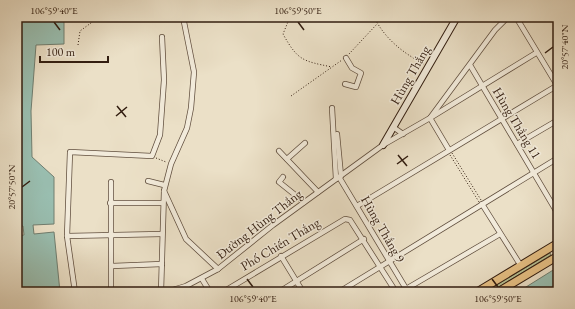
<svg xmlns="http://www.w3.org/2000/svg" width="575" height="309" viewBox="0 0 575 309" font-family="'EB Garamond',serif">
<rect width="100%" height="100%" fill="#ebe0c7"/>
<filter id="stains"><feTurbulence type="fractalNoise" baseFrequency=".005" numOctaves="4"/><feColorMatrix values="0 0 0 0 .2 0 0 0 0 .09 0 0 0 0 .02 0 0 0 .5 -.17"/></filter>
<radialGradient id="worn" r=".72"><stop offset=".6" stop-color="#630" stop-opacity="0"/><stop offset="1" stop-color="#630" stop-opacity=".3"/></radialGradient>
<!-- green -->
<polygon fill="#b7c296" stroke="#747053" points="550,253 551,255 491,292 485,292"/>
<!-- water -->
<g fill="#99beb0" stroke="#707e70">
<polygon points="17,17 64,17 64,44 36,45 31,111 32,157 54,177 54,224 33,225 34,234 54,232 60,292 17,292 17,236 24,235 23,226 17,226"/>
<polygon points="558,267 558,292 518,292"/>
</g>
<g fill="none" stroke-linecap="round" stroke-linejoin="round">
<!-- street casing -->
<g stroke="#604e3e" stroke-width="6">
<g id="street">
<polyline points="183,17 194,72 191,108 187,128 171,164 164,191 186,239 218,269"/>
<polyline points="516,17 557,85"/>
<polyline points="470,65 558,214"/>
<polyline points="345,84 356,87 361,73 352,68 346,58"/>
<polyline points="332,108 336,179"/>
<polyline points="393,127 403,134"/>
<polyline points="337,134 341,176"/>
<polyline points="517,144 558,120"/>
<polyline points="449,150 430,118 495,30 508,17"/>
<polyline points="279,151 318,192"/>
<polyline points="287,159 305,143"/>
<polyline points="283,177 279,182 304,202"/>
<polyline points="339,177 408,292"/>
<polyline points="148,181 164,185"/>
<polyline points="111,182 111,292"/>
<polyline points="110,203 162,203"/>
<polyline points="482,204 521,266"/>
<polyline points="357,206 558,85"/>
<polyline points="67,236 162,234"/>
<polyline points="281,256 303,292"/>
<polyline points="112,266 162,264"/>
<polyline points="202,279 210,292"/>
<polyline points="406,289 500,234"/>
<polyline points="75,292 67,236 70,152 152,156 160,135 164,80 162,37"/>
<polyline points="161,292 164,191"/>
<polyline points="166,292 186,286 218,269 273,225 383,145 430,118 536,53"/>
<polyline points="223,292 345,219 350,220 396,292"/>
<polyline points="279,292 364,239"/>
<polyline points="339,292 558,158"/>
</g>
</g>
<!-- secondary casing -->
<g stroke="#321d10" stroke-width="8">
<polyline id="secondary" points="383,145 457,17"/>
</g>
<!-- primary casing -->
<g stroke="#321d10" stroke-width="9">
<g id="primary">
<polyline points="477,292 558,243"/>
<polyline points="498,292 558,256"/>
</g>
</g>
<!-- path -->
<g stroke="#321d10" stroke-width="1" stroke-dasharray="1 2" stroke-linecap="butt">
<path d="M290 17 283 34C298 61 303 61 332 67"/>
<path d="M374 17C385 39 403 53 424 64"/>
<polyline points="78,45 80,31 95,20 95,17"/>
<polyline points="349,54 377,24"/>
<polyline points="291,96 342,60"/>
<polyline points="452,153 481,200"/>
<polyline points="450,155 479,202"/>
<polyline points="156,158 166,162"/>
</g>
<!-- street -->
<use href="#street" stroke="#f2ebdb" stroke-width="4.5"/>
<!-- secondary -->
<use href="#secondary" stroke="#f2ebdb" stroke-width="6"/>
<!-- primary -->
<use href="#primary" stroke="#e6c084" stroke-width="7"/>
</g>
<!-- ticks -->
<path fill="none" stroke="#321d10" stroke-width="1.5" d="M54 22 60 30M298 22 304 30M545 53 553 47M117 106 126 117M116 116 127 107M398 155 407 166M397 164 408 156M22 187 30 181M247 279 253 287M492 279 498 287"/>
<g text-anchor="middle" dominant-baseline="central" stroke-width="3" stroke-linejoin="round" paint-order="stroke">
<!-- street labels -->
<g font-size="13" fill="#321d10" stroke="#f2ebdb">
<text transform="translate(410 75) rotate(-60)">Hùng Thắng</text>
<text transform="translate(517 123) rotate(59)">Hùng Thắng 11</text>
<text transform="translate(259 224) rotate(-38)">Đường Hùng Thắng</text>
<text transform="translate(383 229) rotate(60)">Hùng Thắng 9</text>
<text transform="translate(280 244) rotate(-31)">Phố Chiến Thắng</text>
</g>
</g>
<!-- margin -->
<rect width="575" height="309" fill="none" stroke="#ebe0c7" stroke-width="44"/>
<!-- scale -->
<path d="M40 56v6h68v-6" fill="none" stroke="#321d10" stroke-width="2"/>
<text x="46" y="56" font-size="12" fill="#321d10" stroke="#f2ebdb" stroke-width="3" paint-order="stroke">100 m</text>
<rect x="22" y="22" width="531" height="265" fill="none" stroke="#321d10" stroke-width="1.5"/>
<g font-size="10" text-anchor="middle" fill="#321d10">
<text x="54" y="14">106°59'40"E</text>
<text x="298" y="14">106°59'50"E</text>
<text transform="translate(564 47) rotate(-90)" y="4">20°57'40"N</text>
<text transform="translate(11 187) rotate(-90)" y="4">20°57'50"N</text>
<text x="253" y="302">106°59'40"E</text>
<text x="498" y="302">106°59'50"E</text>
</g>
<rect width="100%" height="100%" filter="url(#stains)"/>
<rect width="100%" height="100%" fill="url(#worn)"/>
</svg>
